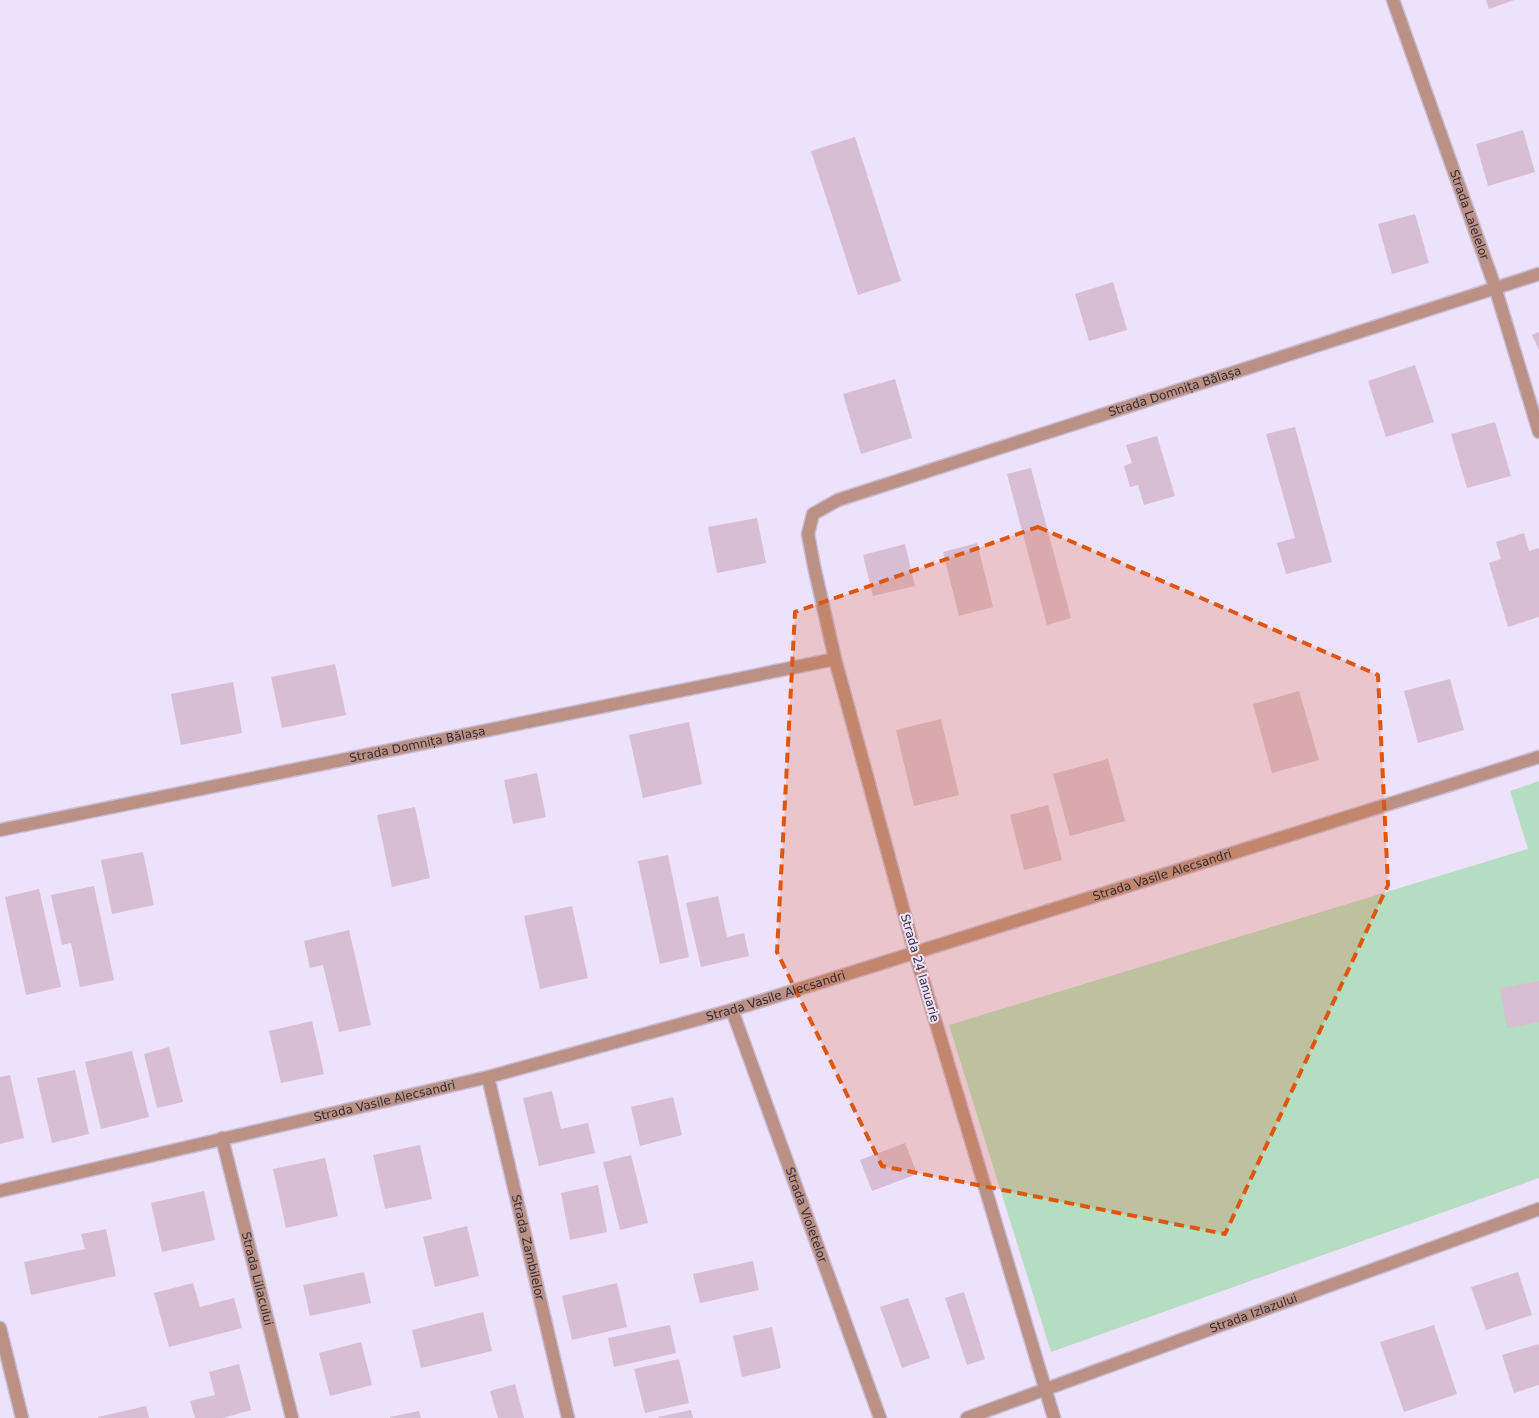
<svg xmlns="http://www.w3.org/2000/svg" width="1539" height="1418" viewBox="0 0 1539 1418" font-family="'DejaVu Sans',sans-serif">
<rect width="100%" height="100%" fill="#eee1fc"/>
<!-- green -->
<polygon fill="#b5ddc1" points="1539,781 1539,1178 1051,1352 949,1025 1528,849 1510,791"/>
<!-- building -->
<g fill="#d7bed2">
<polygon points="1486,0 1514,0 1489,9"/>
<polygon points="1523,130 1535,172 1488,186 1476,144"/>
<polygon points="855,137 901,281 858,295 811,151"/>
<polygon points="1415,214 1429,263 1392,274 1378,224"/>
<polygon points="1113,282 1127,330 1089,341 1075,294"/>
<polygon points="1539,332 1539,350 1532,335"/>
<polygon points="1415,365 1434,422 1386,437 1368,381"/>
<polygon points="895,379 912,438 861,454 843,394"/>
<polygon points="1495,422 1511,476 1467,488 1451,434"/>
<polygon points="1295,427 1332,562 1286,574 1277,543 1295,538 1266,434"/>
<polygon points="1157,436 1175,496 1144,505 1138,485 1130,487 1124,466 1132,463 1126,445"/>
<polygon points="1031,468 1071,618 1047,625 1007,474"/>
<polygon points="757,518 766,563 717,573 708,527"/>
<polygon points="1524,533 1529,551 1539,548 1539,617 1508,627 1489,563 1501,559 1496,542"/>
<polygon points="977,543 993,607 959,616 943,552"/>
<polygon points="905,544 915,586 873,596 863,555"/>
<polygon points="335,664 346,715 282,728 271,677"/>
<polygon points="1450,679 1464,730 1418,743 1404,691"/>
<polygon points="233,682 242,733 181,745 171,694"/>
<polygon points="1299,691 1319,760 1272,773 1253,704"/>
<polygon points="941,719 959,795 914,806 896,730"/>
<polygon points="689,722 702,784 643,798 629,735"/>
<polygon points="1108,759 1125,821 1070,836 1053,774"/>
<polygon points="537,773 546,817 513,824 504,780"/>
<polygon points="1048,805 1062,860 1024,870 1010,815"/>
<polygon points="415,807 430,878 392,887 377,815"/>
<polygon points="143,852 154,905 112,914 101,860"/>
<polygon points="668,855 689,957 660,964 638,861"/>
<polygon points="94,886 114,980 80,987 71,943 62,945 51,895"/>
<polygon points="39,889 61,987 26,995 5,897"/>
<polygon points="718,896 727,937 744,933 749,956 701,967 686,903"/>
<polygon points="572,906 588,978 540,989 524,916"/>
<polygon points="349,930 371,1025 339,1032 323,965 310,968 304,941"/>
<polygon points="1539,981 1539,1022 1507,1028 1500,988"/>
<polygon points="312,1021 324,1074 281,1083 269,1031"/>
<polygon points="169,1047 183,1102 157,1108 144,1054"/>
<polygon points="132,1051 149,1117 101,1129 85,1062"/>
<polygon points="75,1070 89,1134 52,1143 37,1078"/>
<polygon points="10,1075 24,1138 0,1144 0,1077"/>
<polygon points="552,1091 561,1129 588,1123 595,1153 539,1166 523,1098"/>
<polygon points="673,1097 682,1135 640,1146 631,1107"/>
<polygon points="905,1143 917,1174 872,1191 860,1160"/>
<polygon points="420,1145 432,1199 385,1209 373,1155"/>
<polygon points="631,1155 648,1223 620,1230 603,1162"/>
<polygon points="325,1158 338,1216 286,1228 273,1169"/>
<polygon points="598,1185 607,1232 570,1240 561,1193"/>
<polygon points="204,1191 215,1240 162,1252 151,1203"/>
<polygon points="467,1226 479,1276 435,1287 423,1237"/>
<polygon points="106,1229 116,1276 31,1295 24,1262 85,1249 81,1234"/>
<polygon points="753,1261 759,1290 700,1303 693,1274"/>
<polygon points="364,1272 371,1303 310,1316 303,1285"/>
<polygon points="1518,1272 1532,1315 1486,1330 1471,1287"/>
<polygon points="193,1283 200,1307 234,1298 242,1328 169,1347 154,1293"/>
<polygon points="617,1283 627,1327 572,1340 562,1296"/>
<polygon points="964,1292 985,1359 967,1365 945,1298"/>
<polygon points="908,1298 930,1358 902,1368 880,1307"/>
<polygon points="483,1312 492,1351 421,1368 412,1330"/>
<polygon points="670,1325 676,1353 614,1367 608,1338"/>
<polygon points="1434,1325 1457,1394 1404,1412 1380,1342"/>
<polygon points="772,1327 781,1368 742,1377 733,1336"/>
<polygon points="361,1342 372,1385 330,1396 319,1353"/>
<polygon points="1539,1344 1539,1385 1514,1393 1502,1355"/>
<polygon points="679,1359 689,1403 645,1413 634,1369"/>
<polygon points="239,1364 251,1410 223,1418 195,1418 190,1401 215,1395 209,1372"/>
<polygon points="515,1384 524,1418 498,1418 490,1391"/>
<polygon points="146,1406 149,1418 98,1418 98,1417"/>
<polygon points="691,1410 693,1418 659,1418 658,1417"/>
<polygon points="419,1411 421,1418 390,1418 390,1417"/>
</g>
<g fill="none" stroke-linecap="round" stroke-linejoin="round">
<!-- minor casing -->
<g stroke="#c9bdd5" stroke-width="15">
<g id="minor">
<path id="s1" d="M1393 0 1495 287 1539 432"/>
<path id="s2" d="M0 830 835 659"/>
<path id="s3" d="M732 1010 880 1418"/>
<path id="s4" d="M488 1077 568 1418"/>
<path id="s5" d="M222 1138 292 1418"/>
<path id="s6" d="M0 1191 488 1077 732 1010 1539 757"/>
<polyline points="0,1328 22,1418"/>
<path id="s7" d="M967 1418 1539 1209"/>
<path id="s8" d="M1054 1418 915 953 835 659 814 566 808 534 813 514 838 500 1539 274"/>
</g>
</g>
<!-- minor -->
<use href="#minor" stroke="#bb9186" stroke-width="12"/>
</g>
<!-- marked area -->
<path fill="#df570e" fill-opacity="0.2" stroke="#df570e" stroke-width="4" stroke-dasharray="10 6" stroke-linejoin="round" d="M1038 527 1378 675 1388 885 1225 1234 882 1166 777 952 795 612Z"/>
<g text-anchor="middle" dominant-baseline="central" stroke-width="4" stroke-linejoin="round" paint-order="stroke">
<!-- street labels -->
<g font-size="12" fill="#332e38" stroke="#eee1fc">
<text stroke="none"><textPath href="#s1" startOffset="228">Strada Lalelelor</textPath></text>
<text stroke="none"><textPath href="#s8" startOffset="1321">Strada Domnița Bălașa</textPath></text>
<text stroke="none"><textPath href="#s2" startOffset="426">Strada Domnița Bălașa</textPath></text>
<text stroke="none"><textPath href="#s6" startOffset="1205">Strada Vasile Alecsandri</textPath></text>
<text transform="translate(920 968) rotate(74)">Strada 24 Ianuarie</text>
<text stroke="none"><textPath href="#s6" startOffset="800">Strada Vasile Alecsandri</textPath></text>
<text stroke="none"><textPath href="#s6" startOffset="395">Strada Vasile Alecsandri</textPath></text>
<text stroke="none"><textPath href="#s3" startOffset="218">Strada Violetelor</textPath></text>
<text stroke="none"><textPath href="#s4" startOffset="175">Strada Zambilelor</textPath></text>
<text stroke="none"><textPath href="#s5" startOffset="145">Strada Liliacului</textPath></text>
<text stroke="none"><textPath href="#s7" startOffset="305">Strada Izlazului</textPath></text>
</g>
</g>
</svg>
